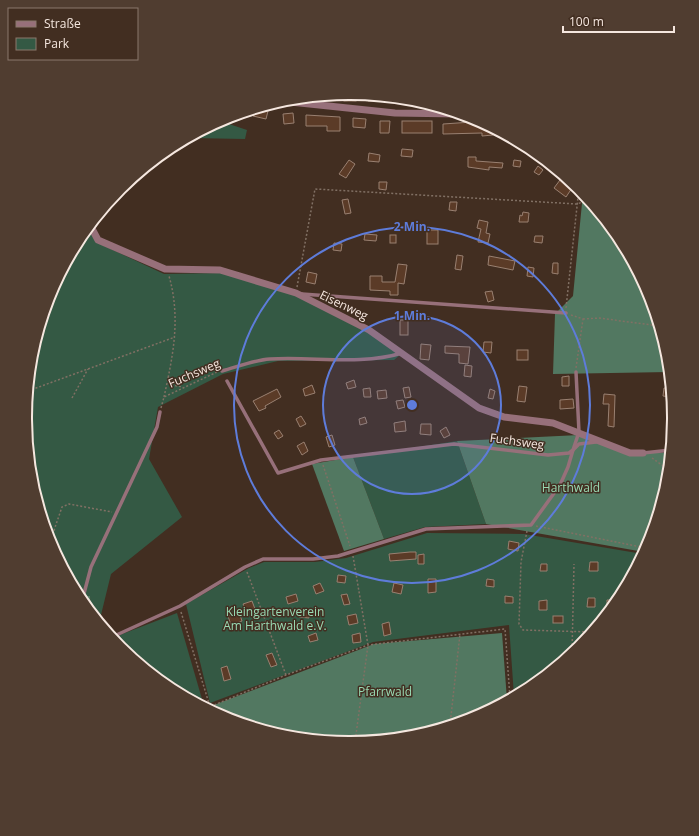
<svg xmlns="http://www.w3.org/2000/svg" width="699" height="836" viewBox="0 0 699 836" font-family="'Open Sans',sans-serif">
<rect width="100%" height="100%" fill="#422e21"/>
<!-- green -->
<g fill="#345944">
<polygon points="220,121 247,130 245,139 189,138"/>
<polygon points="89,227 96,242 164,274 221,273 294,295 354,324 401,354 394,360 278,361 223,374 158,407 149,459 182,517 111,574 100,619 103,626 91,612 90,596 79,596 50,542 31,481 25,418 31,354 50,294 80,238"/>
<polygon points="457,441 486,524 425,527 384,539 353,457"/>
<polygon points="427,533 524,534 643,554 619,598 579,648 530,688 514,696 509,625 373,642 210,703 186,604 249,568 264,562 315,562 346,558"/>
<path d="M177 613 204 706H203C170 688 136 667 112 638Z"/>
</g>
<!-- forest -->
<g fill="#527861">
<path d="M583 193C595 208 610 223 620 238 645 278 665 326 669 372L553 374 555 314 573 296Z"/>
<path d="M579 435 632 454 671 452C667 485 660 522 644 552L486 524 457 441Z"/>
<polygon points="353,457 384,539 344,551 312,464"/>
<polygon points="79,596 90,596 91,612 80,598"/>
<polygon points="502,633 507,700 473,718 413,736 349,742 286,736 225,718 206,708 374,644"/>
</g>
<!-- building -->
<g fill="#5b3b27" stroke="#998071">
<rect x="344" y="94" width="12" height="7"/>
<polygon points="368,95 386,97 385,101 368,101"/>
<polygon points="265,106 269,107 266,119 253,116 255,109"/>
<polygon points="293,113 294,123 284,124 283,114"/>
<polygon points="306,115 340,117 340,131 327,131 327,126 306,126"/>
<polygon points="353,118 366,119 365,128 353,127"/>
<polygon points="380,121 390,121 389,133 380,133"/>
<rect x="402" y="121" width="30" height="12"/>
<polygon points="472,122 472,125 486,125 493,128 493,135 482,136 482,133 443,134 443,124"/>
<polygon points="402,149 413,150 412,157 401,156"/>
<polygon points="369,153 380,155 379,162 368,161"/>
<polygon points="468,157 476,157 476,161 503,163 502,168 489,167 489,170 468,167"/>
<polygon points="349,160 355,164 346,178 339,174"/>
<polygon points="514,160 521,161 520,167 513,166"/>
<polygon points="538,166 543,170 539,175 534,172"/>
<polygon points="560,180 572,188 566,197 554,188"/>
<polygon points="379,182 387,182 386,190 379,189"/>
<polygon points="348,199 351,213 345,214 342,200"/>
<polygon points="450,202 457,202 456,211 449,210"/>
<polygon points="523,212 529,213 528,222 519,222 520,215 522,216"/>
<polygon points="479,220 488,222 486,233 490,234 488,243 478,242 481,229 477,228"/>
<rect x="427" y="230" width="11" height="14"/>
<polygon points="365,234 377,235 376,241 364,240"/>
<rect x="390" y="235" width="6" height="8"/>
<polygon points="535,236 543,236 542,243 534,242"/>
<polygon points="334,243 342,244 341,251 333,250"/>
<polygon points="457,255 463,256 461,270 455,269"/>
<polygon points="489,256 515,261 513,270 488,265"/>
<polygon points="553,263 558,263 558,274 552,273"/>
<polygon points="398,264 407,265 404,284 398,283 398,295 390,295 390,291 370,290 370,276 382,276 382,282 395,282"/>
<polygon points="528,267 534,268 533,277 527,276"/>
<polygon points="308,272 317,274 315,284 306,282"/>
<polygon points="492,291 494,300 488,302 485,292"/>
<rect x="400" y="320" width="8" height="15"/>
<polygon points="484,342 492,342 491,353 483,352"/>
<polygon points="421,344 431,345 429,360 420,359"/>
<polygon points="445,346 470,347 468,364 459,363 459,354 445,353"/>
<rect x="517" y="350" width="11" height="10"/>
<polygon points="465,365 472,366 471,377 464,376"/>
<polygon points="569,376 569,386 562,386 562,377"/>
<polygon points="354,380 356,387 348,389 346,383"/>
<polygon points="312,385 315,393 305,396 303,389"/>
<polygon points="519,386 527,387 525,402 517,401"/>
<polygon points="409,387 411,397 405,398 403,388"/>
<polygon points="370,388 371,397 364,397 363,389"/>
<polygon points="664,388 671,388 671,397 663,396"/>
<polygon points="277,389 281,397 265,406 266,408 259,411 253,401"/>
<polygon points="490,389 495,391 493,399 488,398"/>
<polygon points="386,390 387,398 378,399 377,391"/>
<polygon points="604,394 615,395 614,427 608,426 609,404 603,404"/>
<polygon points="573,399 574,408 560,409 560,400"/>
<polygon points="403,400 405,407 398,409 396,401"/>
<polygon points="301,416 306,424 300,427 296,419"/>
<polygon points="365,417 367,423 360,425 359,419"/>
<polygon points="405,421 406,431 395,432 394,423"/>
<polygon points="421,424 431,424 431,435 420,434"/>
<polygon points="446,427 450,435 444,438 440,431"/>
<polygon points="279,430 283,436 278,439 274,433"/>
<polygon points="332,435 335,445 329,447 326,437"/>
<polygon points="304,442 308,451 302,455 297,446"/>
<polygon points="509,541 519,543 518,551 508,549"/>
<polygon points="410,552 416,552 416,559 390,561 389,554"/>
<polygon points="424,554 424,564 418,564 418,555"/>
<polygon points="590,562 598,562 598,571 589,571"/>
<polygon points="541,564 547,564 547,571 540,571"/>
<polygon points="338,575 346,576 345,583 337,582"/>
<polygon points="428,579 436,579 436,592 428,593"/>
<polygon points="487,579 494,580 494,587 486,586"/>
<polygon points="320,583 324,591 316,594 313,586"/>
<polygon points="394,583 403,585 401,594 392,592"/>
<polygon points="296,594 298,601 288,604 286,597"/>
<polygon points="347,594 350,604 344,605 341,595"/>
<polygon points="505,596 513,597 513,603 505,603"/>
<polygon points="588,598 595,598 595,607 587,607"/>
<polygon points="547,600 547,610 539,610 539,601"/>
<polygon points="607,600 615,600 615,604 607,606"/>
<polygon points="252,601 255,609 247,612 243,604"/>
<polygon points="300,609 310,610 309,618 299,617"/>
<polygon points="239,612 242,621 231,625 228,616"/>
<polygon points="356,614 358,623 349,625 347,616"/>
<rect x="553" y="616" width="10" height="7"/>
<polygon points="389,622 391,634 384,636 382,624"/>
<polygon points="316,633 318,640 310,642 308,636"/>
<polygon points="360,633 361,642 353,643 352,635"/>
<polygon points="272,653 277,665 271,667 266,655"/>
<polygon points="227,666 231,679 224,681 221,668"/>
</g>
<g fill="none" stroke-linecap="round" stroke-linejoin="round">
<!-- path -->
<g stroke="#817064" stroke-width="1.5" stroke-dasharray="2 2" stroke-linecap="butt">
<polyline points="297,287 315,189 577,204 588,200"/>
<polyline points="566,308 579,188"/>
<polyline points="571,315 583,319 576,368"/>
<polyline points="583,319 599,318 659,326"/>
<polyline points="168,377 172,385 183,387"/>
<polyline points="28,391 175,337"/>
<path d="M164 397C173 356 181 318 169 276"/>
<polyline points="72,398 88,369"/>
<polyline points="161,408 164,397 217,372"/>
<polyline points="652,458 669,470"/>
<polyline points="323,465 350,546"/>
<polyline points="536,526 646,548"/>
<polyline points="527,531 521,562 519,624 523,630 591,632"/>
<polyline points="50,542 62,507 69,504 112,512"/>
<polyline points="353,556 368,645 355,742"/>
<polyline points="247,572 286,675"/>
<polyline points="181,612 211,710"/>
<polyline points="572,653 574,564"/>
<polyline points="207,708 286,675 368,645 505,629 510,698"/>
<polyline points="219,715 251,723 267,730"/>
<polyline points="450,725 460,634"/>
</g>
<!-- service -->
<g stroke="#97707a" stroke-width="3.5">
<polyline points="302,294 566,313"/>
<path d="M222 371C237 367 254 360 270 359 312 356 360 366 402 353"/>
<polyline points="227,381 278,473 321,460 454,444 548,455 569,453 573,450 579,432 576,372"/>
<polyline points="643,453 671,450"/>
<polyline points="82,601 91,567 157,427 160,412"/>
<polyline points="112,637 180,606 245,567 263,559 313,559 338,556 426,529 531,525 560,485 568,467 573,450 579,444 596,442"/>
</g>
<!-- minor -->
<g stroke="#97707a" stroke-width="7">
<polyline points="281,101 395,113 459,114"/>
<polyline points="90,225 98,240 165,269 220,270 296,293 369,330 479,408 504,417 553,423 630,453 643,453"/>
</g>
</g>
<!-- distance rings -->
<circle cx="412" cy="405" r="89" fill="#5e7cda" fill-opacity=".12"/>
<g fill="none" stroke="#5e7cda" stroke-width="2">
<circle cx="412" cy="405" r="89"/>
<circle cx="412" cy="405" r="178"/>
</g>
<g text-anchor="middle" dominant-baseline="central" stroke-width="3" stroke-linejoin="round" paint-order="stroke">
<!-- street labels -->
<g font-size="12" fill="#f5e7df" stroke="#422e21">
<text transform="translate(344 305) rotate(26)">Eisenweg</text>
<text transform="translate(194 373) rotate(-23)">Fuchsweg</text>
<text transform="translate(517 441) rotate(8)">Fuchsweg</text>
</g>
<!-- park labels -->
<g font-size="12" fill="#99dab3" stroke="#422e21">
<text x="571" y="487">Harthwald</text>
<text x="275" y="611">Kleingartenverein<tspan x="275" dy="14">Am Harthwald e.V.</tspan></text>
<text x="385" y="691">Pfarrwald</text>
</g>
</g>
<!-- crop -->
<path d="M0 0H699V836H0ZM349 100H350A317 317 0 0 1 667 417V419A317 317 0 0 1 350 736H349A317 317 0 0 1 32 419V417A317 317 0 0 1 349 100Z" fill="#503d30" fill-rule="evenodd"/>
<path fill="none" stroke="#f5e7df" stroke-width="2" d="M349 100H350A317 317 0 0 1 667 417V419A317 317 0 0 1 350 736H349A317 317 0 0 1 32 419V417A317 317 0 0 1 349 100Z"/>
<circle cx="412" cy="405" r="6" fill="#5e7cda" stroke="#422e21" stroke-width="2"/>
<g font-size="12" text-anchor="middle" font-weight="bold" fill="#5e7cda" stroke="#422e21" stroke-width="3" stroke-linejoin="round" paint-order="stroke">
<text x="412" y="231">2 Min.</text>
<text x="412" y="320">1 Min.</text>
</g>
<!-- legend -->
<rect x="8" y="8" width="130" height="52" fill="#422e21" stroke="#8a786d"/>
<rect x="16" y="21" width="20" height="6" fill="#97707a" stroke="#8a786d"/>
<text x="44" y="28" font-size="12" fill="#f5e7df">Straße</text>
<rect x="16" y="38" width="20" height="12" fill="#345944" stroke="#8a786d"/>
<text x="44" y="48" font-size="12" fill="#f5e7df">Park</text>
<!-- scale -->
<path d="M563 26v6h111v-6" fill="none" stroke="#f5e7df" stroke-width="2"/>
<text x="569" y="26" font-size="12" fill="#f5e7df" stroke="#422e21" stroke-width="3" paint-order="stroke">100 m</text>
</svg>
